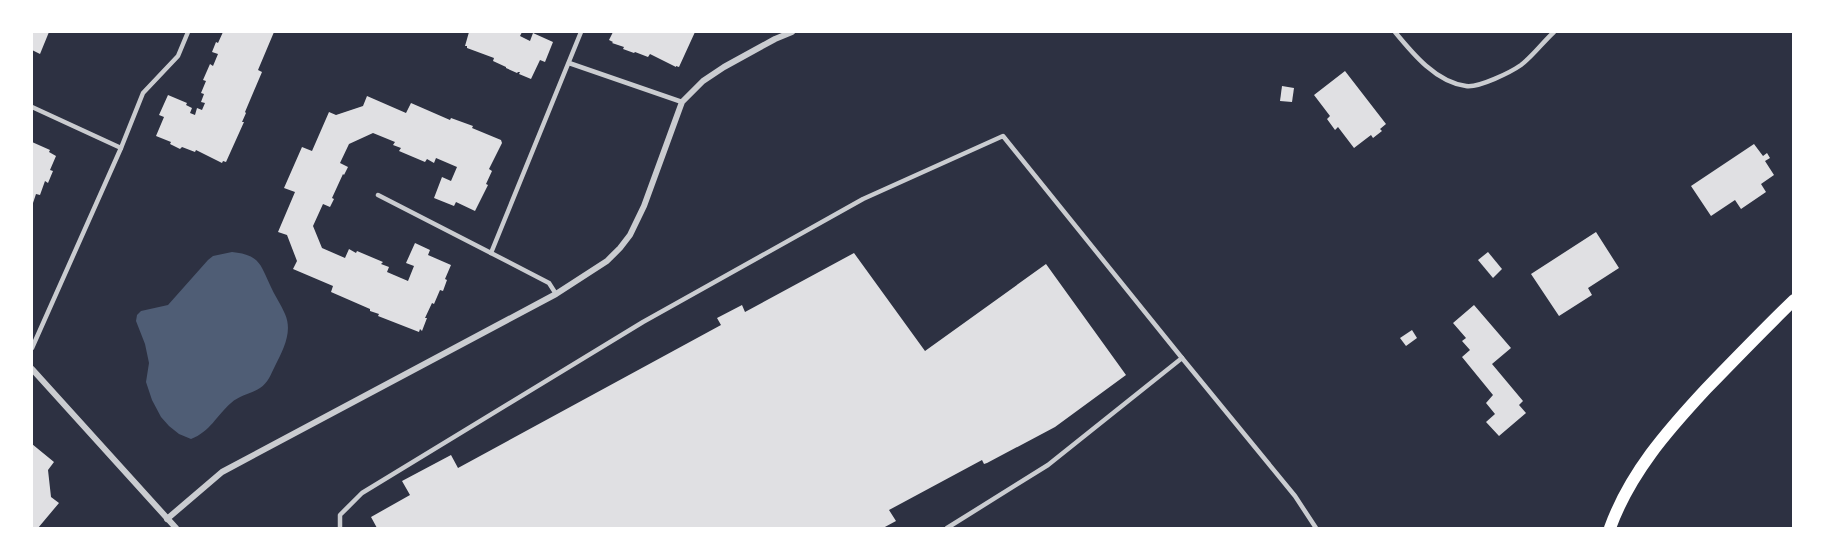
<svg xmlns="http://www.w3.org/2000/svg" width="1825" height="560" viewBox="0 0 1825 560" font-family="Mulish,sans-serif">
<rect width="100%" height="100%" fill="#2d3142"/>
<!-- water -->
<path fill="#4f5d75" d="M232 252C259 255 260 263 270 285 274 295 281 304 285 314 293 332 283 350 275 366 271 374 268 383 260 388 251 394 240 395 231 403 217 415 210 432 191 439L179 434 169 426 161 417 152 400 146 382 149 363 145 344 136 321 137 315 141 311 168 305 208 260 213 256Z"/>
<!-- building -->
<g fill="#e0e0e3">
<polygon points="32,32 49,32 40,54 32,50"/>
<polygon points="223,32 274,32 258,70 262,72 245,112 246,113 242,122 244,122 226,162 223,161 222,163 196,150 195,152 182,147 180,149 170,144 171,142 156,136 164,117 159,115 168,95 187,103 186,105 192,108 190,113 195,115 197,108 202,110 205,103 201,102 204,94 201,93 206,81 203,80 210,64 213,66 218,54 212,52 216,42 218,43"/>
<polygon points="469,32 522,32 520,36 530,41 533,33 553,42 545,62 540,60 531,79 519,74 520,72 518,72 517,73 506,68 506,67 493,61 494,58 467,48 467,46 465,46"/>
<polygon points="613,32 695,32 679,67 676,66 676,67 650,54 648,57 635,52 634,53 623,49 624,47 612,43 613,42 609,40"/>
<polygon points="1345,71 1386,124 1380,129 1382,131 1373,138 1371,135 1354,148 1338,127 1335,130 1327,119 1330,116 1314,95"/>
<polygon points="1282,86 1294,88 1292,102 1280,101"/>
<polygon points="367,96 406,113 411,103 450,120 451,118 473,126 472,128 501,140 502,143 489,169 492,171 486,184 488,185 475,211 456,202 454,206 434,198 442,177 451,181 457,167 436,158 434,163 427,159 425,162 399,151 401,148 393,145 395,142 373,133 349,144 340,163 348,167 344,175 343,174 332,198 334,199 330,207 323,204 313,226 322,248 345,258 349,249 356,253 357,251 383,262 381,264 389,267 387,272 408,281 414,266 406,263 415,243 430,250 428,255 451,265 445,279 447,280 443,291 440,290 434,304 432,303 425,318 427,318 422,331 420,329 419,332 378,316 379,314 370,311 370,309 331,292 333,286 293,269 297,261 287,235 278,232 295,192 284,188 302,147 312,151 329,112 336,115 363,106"/>
<polygon points="32,142 50,150 49,152 56,156 50,170 53,171 48,183 45,181 40,195 36,194 32,206"/>
<polygon points="1754,144 1763,156 1767,153 1770,158 1765,161 1774,175 1761,184 1766,192 1741,209 1735,200 1711,216 1691,186"/>
<polygon points="1596,232 1619,268 1588,288 1592,295 1559,316 1531,274"/>
<polygon points="1488,252 1502,269 1493,278 1478,260"/>
<polygon points="854,253 925,351 1046,264 1126,375 1055,427 987,463 984,464 982,460 889,510 896,521 883,528 377,528 371,517 410,495 402,481 451,455 458,468 721,325 717,318 742,305 745,312"/>
<polygon points="1474,305 1511,348 1492,364 1523,401 1519,405 1526,413 1499,436 1486,422 1495,414 1486,403 1493,395 1462,357 1470,350 1462,341 1466,338 1453,323"/>
<polygon points="1412,330 1417,338 1406,346 1400,338"/>
<polygon points="32,444 54,462 48,470 51,497 59,503 38,528 32,528"/>
</g>
<g fill="none" stroke-linecap="round" stroke-linejoin="round">
<!-- service -->
<g stroke="#caccd0" stroke-width="4.5">
<path d="M1395 32C1413 54 1436 82 1466 86 1479 88 1511 72 1521 65 1533 56 1543 42 1554 32"/>
<polyline points="569,63 682,102"/>
<polyline points="32,107 121,148"/>
<polyline points="378,195 491,253"/>
<polyline points="556,294 549,283 491,253 581,32"/>
<polyline points="32,348 121,148 143,93 178,56 188,32"/>
<polyline points="340,528 340,515 362,493 643,322 863,199 1003,136 1182,358"/>
<polyline points="947,528 1048,465 1182,358 1295,496 1316,528"/>
</g>
<!-- minor -->
<g stroke="#caccd0" stroke-width="6">
<polyline points="32,369 176,528"/>
<polyline points="167,519 222,472 556,294 607,261 620,248 630,235 644,206 682,102 703,81 724,67 775,39 792,32"/>
</g>
<!-- secondary -->
<path stroke="#fff" stroke-width="12" d="M1610 528C1630 473 1667 431 1706 389 1735 359 1764 329 1794 300"/>
</g>
<!-- border -->
<rect width="1825" height="560" fill="none" stroke="#ffffff" stroke-width="66"/>
</svg>
